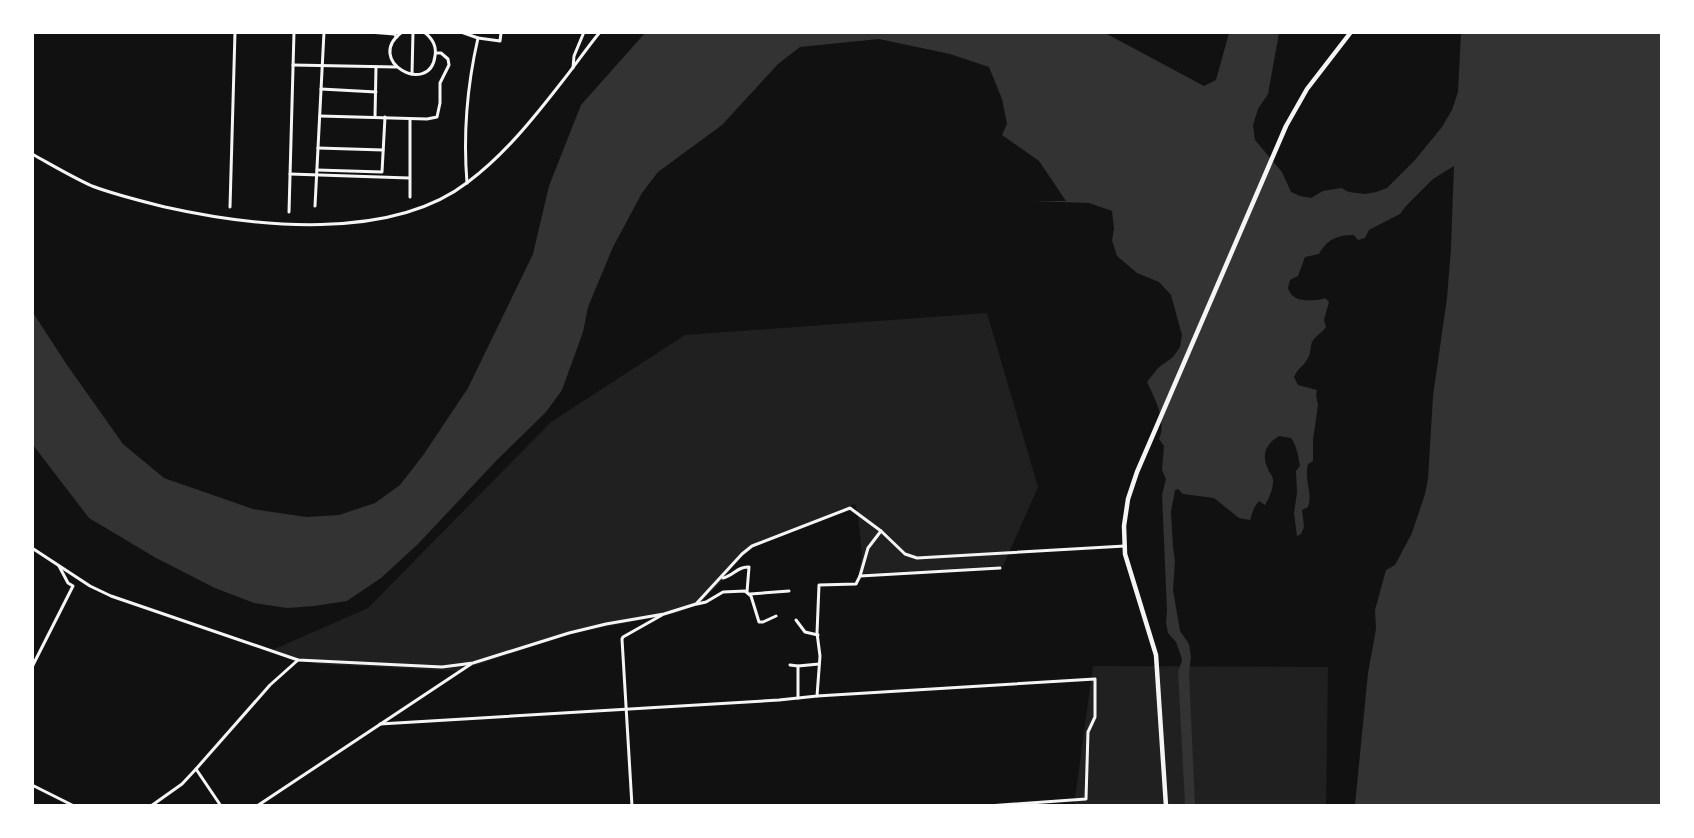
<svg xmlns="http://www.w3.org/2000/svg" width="1694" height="838" viewBox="0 0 1694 838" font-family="'IBM Plex Sans',sans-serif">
<rect width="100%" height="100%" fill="#111"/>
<!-- green -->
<g fill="#202020">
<polygon points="987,313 1038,487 1003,566 858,574 862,556 858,515 855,504 752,546 734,563 725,578 699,604 676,613 570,634 458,671 319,664 270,651 368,608 551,422 685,335"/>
<polygon points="1093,666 1328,667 1326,805 1074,806"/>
</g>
<!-- water -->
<path fill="#333" d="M645 33H1105L1204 86 1216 80 1229 33H1279L1268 94 1258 109 1253 125 1255 140 1282 172 1291 192 1300 196 1311 198 1323 191 1341 188 1349 192 1365 194 1376 192 1387 188 1415 160 1442 127 1452 110 1458 92 1461 33H1661V805H1355L1368 673 1376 629 1375 610 1386 570 1395 565 1412 533 1425 494 1428 479 1433 396 1447 298 1451 248 1454 166 1433 179 1406 206 1400 214 1369 230 1365 238 1358 240 1354 235C1338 235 1327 239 1319 254L1305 257 1298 276 1290 280 1288 288C1289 290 1291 295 1293 296 1299 302 1318 301 1325 298L1329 302 1324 320 1326 327C1322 333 1315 336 1312 342 1310 347 1311 353 1308 358 1304 366 1297 369 1294 377L1298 385 1317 390 1316 395 1318 405 1313 440V461L1308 464C1304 482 1313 492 1308 507L1302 510 1304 527 1301 534 1297 536 1294 513 1297 493 1296 471 1300 466C1298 456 1297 446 1291 438L1279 436C1266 444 1261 454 1268 469 1269 472 1272 475 1273 479 1274 487 1269 498 1265 505L1259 501 1254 508 1250 520 1239 518 1214 498 1183 494 1178 489 1175 490 1171 512 1173 547 1175 561 1173 590 1180 631 1189 644 1191 657 1189 673 1195 805H1185L1178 671 1182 661 1181 656 1176 642 1168 633 1166 623 1167 611 1162 495 1166 479 1162 470 1164 446 1159 439C1167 421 1155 399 1147 382L1158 368 1173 357 1180 347 1182 335 1171 295 1159 282 1137 273 1117 256 1112 240 1114 229 1112 211 1089 203 1032 201H1066L1039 161 1002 135 1007 124 1002 99 989 67 950 54 879 39 800 47 778 64 722 125 658 172 642 193 613 247 588 307 583 332 562 390 546 412 496 461 418 544 381 578 347 601 314 606 287 608 254 603 215 588 156 558 89 518 33 445 32 311 67 365 123 444 164 478 253 509 306 517 339 515 375 503 400 485 424 454 468 388 533 254 549 186 581 105Z"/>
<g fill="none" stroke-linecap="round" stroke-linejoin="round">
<!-- minor -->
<g stroke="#f5f5f5" stroke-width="3">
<polyline points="369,32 394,34 397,37"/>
<path d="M402 32C363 61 430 97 435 56 437 45 432 38 424 32"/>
<path d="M461 32 478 38C467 86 463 134 467 183"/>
<polyline points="478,38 500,41 501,33"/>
<polyline points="293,65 396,67"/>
<polyline points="573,68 574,56 584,32"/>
<polyline points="412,74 413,32"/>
<polyline points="321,89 376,92"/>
<polyline points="320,116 427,119 437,117 440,103 440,83 449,65 448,59 441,53 436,53"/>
<polyline points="375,117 376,67"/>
<polyline points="318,148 383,150"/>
<path d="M32 154C52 165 72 177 92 186 116 195 141 201 165 207 254 227 391 242 468 182 504 155 533 119 561 83 574 67 586 49 600 32"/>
<polyline points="317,170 382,172 385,117"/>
<polyline points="290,174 409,178"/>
<polyline points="410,197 410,119"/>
<polyline points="315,206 324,32"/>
<polyline points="230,207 235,32"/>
<polyline points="289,212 294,32"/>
<polyline points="32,548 90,586 111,596 298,660 442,667 473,663 569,633 606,624 664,614 696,604 742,554 752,546 850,508 881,531 905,554 917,558 1125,546"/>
<polyline points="860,576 1000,568"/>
<path d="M723 578C733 576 738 566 749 567L747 592"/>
<polyline points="750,594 789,591"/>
<polyline points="697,604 706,602 723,592 745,591 751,596 759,622 763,622 776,616"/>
<polyline points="796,620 805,632 818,635"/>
<polyline points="790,665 798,666 819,664"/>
<polyline points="32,667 73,586 68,583 59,566"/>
<polyline points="817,696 1095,679 1095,717 1088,732 1086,799 988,806"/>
<polyline points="798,698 798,666"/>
<polyline points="380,724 779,700 817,696 820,656 817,633 819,585 856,584 860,576 868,548 881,531"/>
<polyline points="196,769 221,806"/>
<polyline points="32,785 74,806"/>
<polyline points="151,806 182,784 196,769 270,685 298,660"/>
<polyline points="257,806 471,664"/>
<polyline points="632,806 622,639 623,637 662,615"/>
</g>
<!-- secondary -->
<polyline stroke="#f5f5f5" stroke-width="4.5" points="1166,806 1156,655 1125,554 1124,526 1128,499 1137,472 1286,126 1307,89 1351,32"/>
</g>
<!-- border -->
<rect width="1694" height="838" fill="none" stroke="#ffffff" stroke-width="68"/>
</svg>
